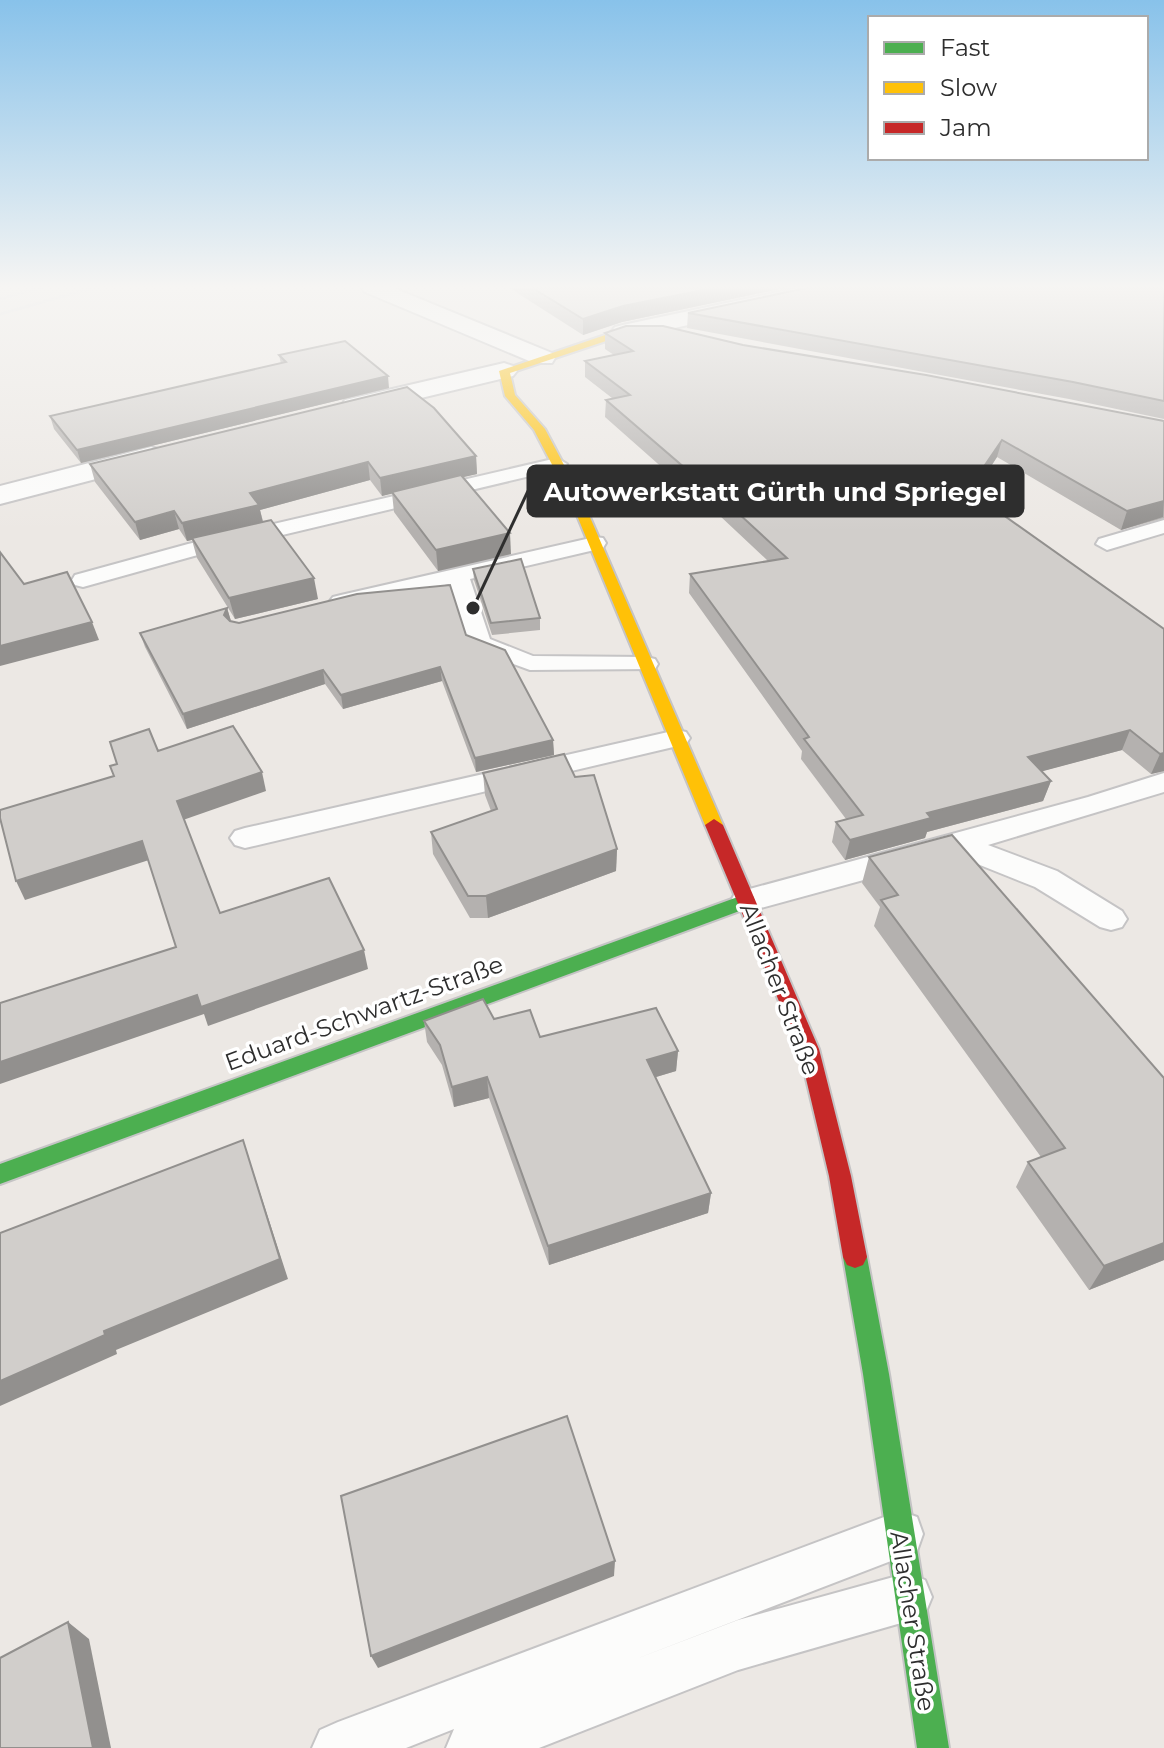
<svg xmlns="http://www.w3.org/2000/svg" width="1164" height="1748" viewBox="0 0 1164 1748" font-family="Montserrat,sans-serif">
<rect width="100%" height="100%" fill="#ece8e4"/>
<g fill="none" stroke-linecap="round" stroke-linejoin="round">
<!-- lane casing -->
<g stroke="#c5c4c5" stroke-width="4">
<g id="lane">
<polygon points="557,458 567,464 564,468 194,556 83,587 75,585 72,580 75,575 188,544"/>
<polygon points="1164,520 1164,533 1107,550 1096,544 1099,539"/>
<polygon points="595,537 603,538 606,543 603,548 470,579 490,639 533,656 646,657 655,659 658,664 655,669 530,670 470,648 449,584 341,609 333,607 329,602 333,597 341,595"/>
<polygon points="677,730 686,732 690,738 686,744 245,848 235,845 230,838 235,831 245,828"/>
<polygon points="1164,773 1164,792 988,845 1057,871 1122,911 1127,919 1122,927 1111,930 1100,927 1035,887 955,855 746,912 735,909 731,901 735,893 746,890 1088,797"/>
<polygon points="900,1511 917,1517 923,1534 917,1551 628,1662 738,1620 908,1573 925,1580 932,1597 925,1614 908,1621 738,1670 539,1748 446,1748 454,1729 406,1748 312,1748 320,1730 338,1722"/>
</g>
</g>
<!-- street casing -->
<g stroke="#c5c4c5" stroke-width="4">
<g id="street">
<polygon points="362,287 391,287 552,353 555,358 552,363 534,363 365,292"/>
<polygon points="802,287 843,287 832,294 623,339 615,337 611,332 615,327 623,325"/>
<polygon points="504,363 513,366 517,371 513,376 354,414 345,412 341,406 345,400"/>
<polygon points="151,447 161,450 165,456 161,462 0,504 0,486"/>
</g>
</g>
<!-- fast casing -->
<g stroke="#c5c4c5" stroke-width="4">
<g id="fast">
<polygon points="746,894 753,896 755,901 753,906 0,1184 0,1164"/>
<polygon points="855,1246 863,1249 867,1257 889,1374 949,1748 917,1748 863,1374 843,1257 847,1249"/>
</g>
</g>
<!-- slow casing -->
<g stroke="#c5c4c5" stroke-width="4">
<polygon id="slow" points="623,329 663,329 668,332 663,335 624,335 510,373 515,395 545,429 583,501 723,825 714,831 705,825 571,501 534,430 505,396 499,371"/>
</g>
<!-- jam casing -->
<g stroke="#c5c4c5" stroke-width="4">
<polygon id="jam" points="714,819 723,825 819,1049 851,1176 867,1257 863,1265 855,1268 847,1265 843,1257 829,1176 799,1049 705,825"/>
</g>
<!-- lane -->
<use href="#lane" fill="#fcfcfb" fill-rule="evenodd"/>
<!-- street -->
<use href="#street" fill="#fcfcfb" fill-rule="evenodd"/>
<!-- fast -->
<use href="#fast" fill="#4caf50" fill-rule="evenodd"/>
<!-- slow -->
<use href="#slow" fill="#ffc107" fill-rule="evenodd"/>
<!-- jam -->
<use href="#jam" fill="#c62828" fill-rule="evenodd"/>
<!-- rail -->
<g stroke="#dfdfe1" stroke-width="3">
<polyline points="0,299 42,287"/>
<polyline points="0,314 96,287"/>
</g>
</g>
<!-- wall -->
<g fill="#b4b1af">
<polygon points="508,287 789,287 622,322 583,335"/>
<polygon points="1164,287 1164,419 1069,399 687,328 688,313"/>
<polygon points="605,333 743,345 1164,421 1164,518 1121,530 997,457 973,494 1164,629 1164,771 1151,774 1122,750 1042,771 1051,781 1043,801 927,832 925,838 845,860 832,842 836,822 846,819 801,759 802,751 689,593 690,574 768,561 687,485 683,486 605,417 606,400 612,398 585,377 585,361 614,355 605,349"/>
<polygon points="279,355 389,388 81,463 54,429 50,416 281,364"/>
<polygon points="476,456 477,474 462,477 511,554 438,571 394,512 392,493 382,496 370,480 260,510 263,521 318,599 235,619 197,558 192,540 187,541 179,529 140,540 95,482 90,464"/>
<polygon points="473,569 540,618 540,630 492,635 474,580"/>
<polygon points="227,608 231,621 239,623 466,635 553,740 554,755 476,772 442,681 343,709 325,684 187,729 145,647 140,633"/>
<polygon points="483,773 575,777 617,849 616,871 488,918 470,918 433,854 431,832 491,811 485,795"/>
<polygon points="869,857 1164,1078 1164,1260 1089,1290 1016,1187 1028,1162 1041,1157 874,926 880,907 862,883"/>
<polygon points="494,1019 540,1037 678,1051 676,1071 656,1077 711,1193 708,1213 549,1265 489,1098 454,1107 442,1065 427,1042 424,1021"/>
</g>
<!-- shaded-wall -->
<g fill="#92908e">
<polygon points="718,287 789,287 622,322 583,335 583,319 623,306"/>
<polygon points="388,376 389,388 81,463 77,450"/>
<polygon points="1002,440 997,457 964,508 968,490"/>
<polygon points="476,456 477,474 382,496 380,478"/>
<polygon points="368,462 370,480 260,510 263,523 187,541 182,523 250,493"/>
<polygon points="688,467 687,485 683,486 685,468"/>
<polygon points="1164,501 1163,517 1121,530 1127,511"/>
<polygon points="174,511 179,529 140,540 135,522"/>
<polygon points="510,533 511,554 438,571 436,550"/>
<polygon points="314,578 318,599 235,619 229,598"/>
<polygon points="227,608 231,621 224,615"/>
<polygon points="92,622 99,640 0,666 0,646"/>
<polygon points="440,667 442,681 343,709 341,695"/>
<polygon points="323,670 325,684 187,729 183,714"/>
<polygon points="1130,730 1122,750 1021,777 1028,757"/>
<polygon points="553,740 554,755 476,772 475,758"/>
<polygon points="1164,753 1164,771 1151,774 1160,754"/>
<polygon points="262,772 266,791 183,820 177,801"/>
<polygon points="1051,781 1043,801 927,832 925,838 845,860 850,840 927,813"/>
<polygon points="142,841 149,860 25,900 16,881"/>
<polygon points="617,849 616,871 488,918 486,896"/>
<polygon points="364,950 368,969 208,1026 204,1014 0,1084 0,1062 197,995"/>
<polygon points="678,1051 676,1071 646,1080 647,1060"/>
<polygon points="487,1077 489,1098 454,1107 452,1087"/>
<polygon points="243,1140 288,1279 116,1350 117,1354 0,1406 0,1381 104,1331"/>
<polygon points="711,1193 708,1213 549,1265 548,1246"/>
<polygon points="1164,1243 1164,1260 1089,1290 1104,1266"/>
<polygon points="615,1561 614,1576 378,1668 371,1656"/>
<polygon points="68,1622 89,1639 111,1748 93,1748"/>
</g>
<!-- building -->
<g fill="#d1cecb" stroke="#92908e" stroke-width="2">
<polygon points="531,287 718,287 623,306 583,319"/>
<polygon points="811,287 1164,287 1164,401 1073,382 688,313"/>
<polygon points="626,326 663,326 743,345 926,375 1164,421 1164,501 1127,511 1002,440 968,490 1164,629 1164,753 1160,754 1130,730 1028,757 1051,781 927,813 931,818 850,840 836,822 863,815 804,739 809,737 690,574 787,558 688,467 685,468 606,400 630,395 585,361 633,351 605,333"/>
<polygon points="345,341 388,376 77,450 50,416 286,362 279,355"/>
<polygon points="407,387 434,408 476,456 380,478 368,462 250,493 259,505 182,523 174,511 135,522 90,464"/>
<polygon points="461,475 510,533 436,550 392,492"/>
<polygon points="271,520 314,578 229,598 192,538"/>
<polygon points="0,552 24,584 67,572 92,622 0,646"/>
<polygon points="521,559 540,618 491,623 473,569"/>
<polygon points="450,585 466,635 505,650 553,740 475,758 440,667 341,695 323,670 183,714 140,633 227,608 224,615 230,621 239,623 357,594"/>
<polygon points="233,726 262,772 177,801 220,913 329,878 364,950 201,1007 197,995 0,1062 0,1003 176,947 142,841 16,881 0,818 0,810 114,776 110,766 117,764 110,742 149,729 158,751"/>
<polygon points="564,754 575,777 594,775 617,849 486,896 468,896 431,832 497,809 483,773"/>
<polygon points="952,835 1164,1078 1164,1243 1104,1266 1028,1162 1065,1148 881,900 898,895 869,857"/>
<polygon points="483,999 494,1019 530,1010 540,1037 656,1008 678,1051 647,1060 711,1193 548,1246 487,1077 452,1087 440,1045 424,1021"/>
<polygon points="243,1140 280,1259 104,1331 105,1335 0,1381 0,1233"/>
<polygon points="567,1416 615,1561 371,1656 341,1496"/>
<polygon points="68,1622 93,1748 0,1748 0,1658"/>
</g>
<!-- sky -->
<linearGradient id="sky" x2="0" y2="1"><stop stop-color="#88c2ea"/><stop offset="0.54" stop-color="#f6f5f3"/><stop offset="1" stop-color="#f6f5f3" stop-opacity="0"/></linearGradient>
<rect width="1164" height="531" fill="url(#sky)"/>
<g text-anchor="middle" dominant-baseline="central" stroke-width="7" stroke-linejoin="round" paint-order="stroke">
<!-- street labels -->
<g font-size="24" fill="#2e2e2e" stroke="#fff">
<text transform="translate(780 989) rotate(69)">Allacher Straße</text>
<text transform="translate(364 1013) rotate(-20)">Eduard-Schwartz-Straße</text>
<text transform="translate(913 1621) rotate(81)">Allacher Straße</text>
</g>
</g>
<!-- callouts -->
<path fill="none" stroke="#2e2e2e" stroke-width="3" d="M473 608L528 491"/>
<circle fill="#2e2e2e" stroke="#fff" stroke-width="3" cx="473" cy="608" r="8"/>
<rect fill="#2e2e2e" stroke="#2e2e2e" stroke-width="3" x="528" y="466" width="495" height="50" rx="8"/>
<g font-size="26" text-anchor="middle" font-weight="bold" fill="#fff">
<text x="775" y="501">Autowerkstatt Gürth und Spriegel</text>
</g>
<!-- legend -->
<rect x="868" y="16" width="280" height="144" fill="#ffffff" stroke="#ababab" stroke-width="2"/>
<rect x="884" y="42" width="40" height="12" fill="#4caf50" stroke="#ababab" stroke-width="2"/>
<text x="940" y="56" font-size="24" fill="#2e2e2e">Fast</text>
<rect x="884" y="82" width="40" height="12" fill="#ffc107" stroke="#ababab" stroke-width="2"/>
<text x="940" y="96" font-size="24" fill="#2e2e2e">Slow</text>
<rect x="884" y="122" width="40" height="12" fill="#c62828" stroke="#ababab" stroke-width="2"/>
<text x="940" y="136" font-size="24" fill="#2e2e2e">Jam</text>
</svg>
